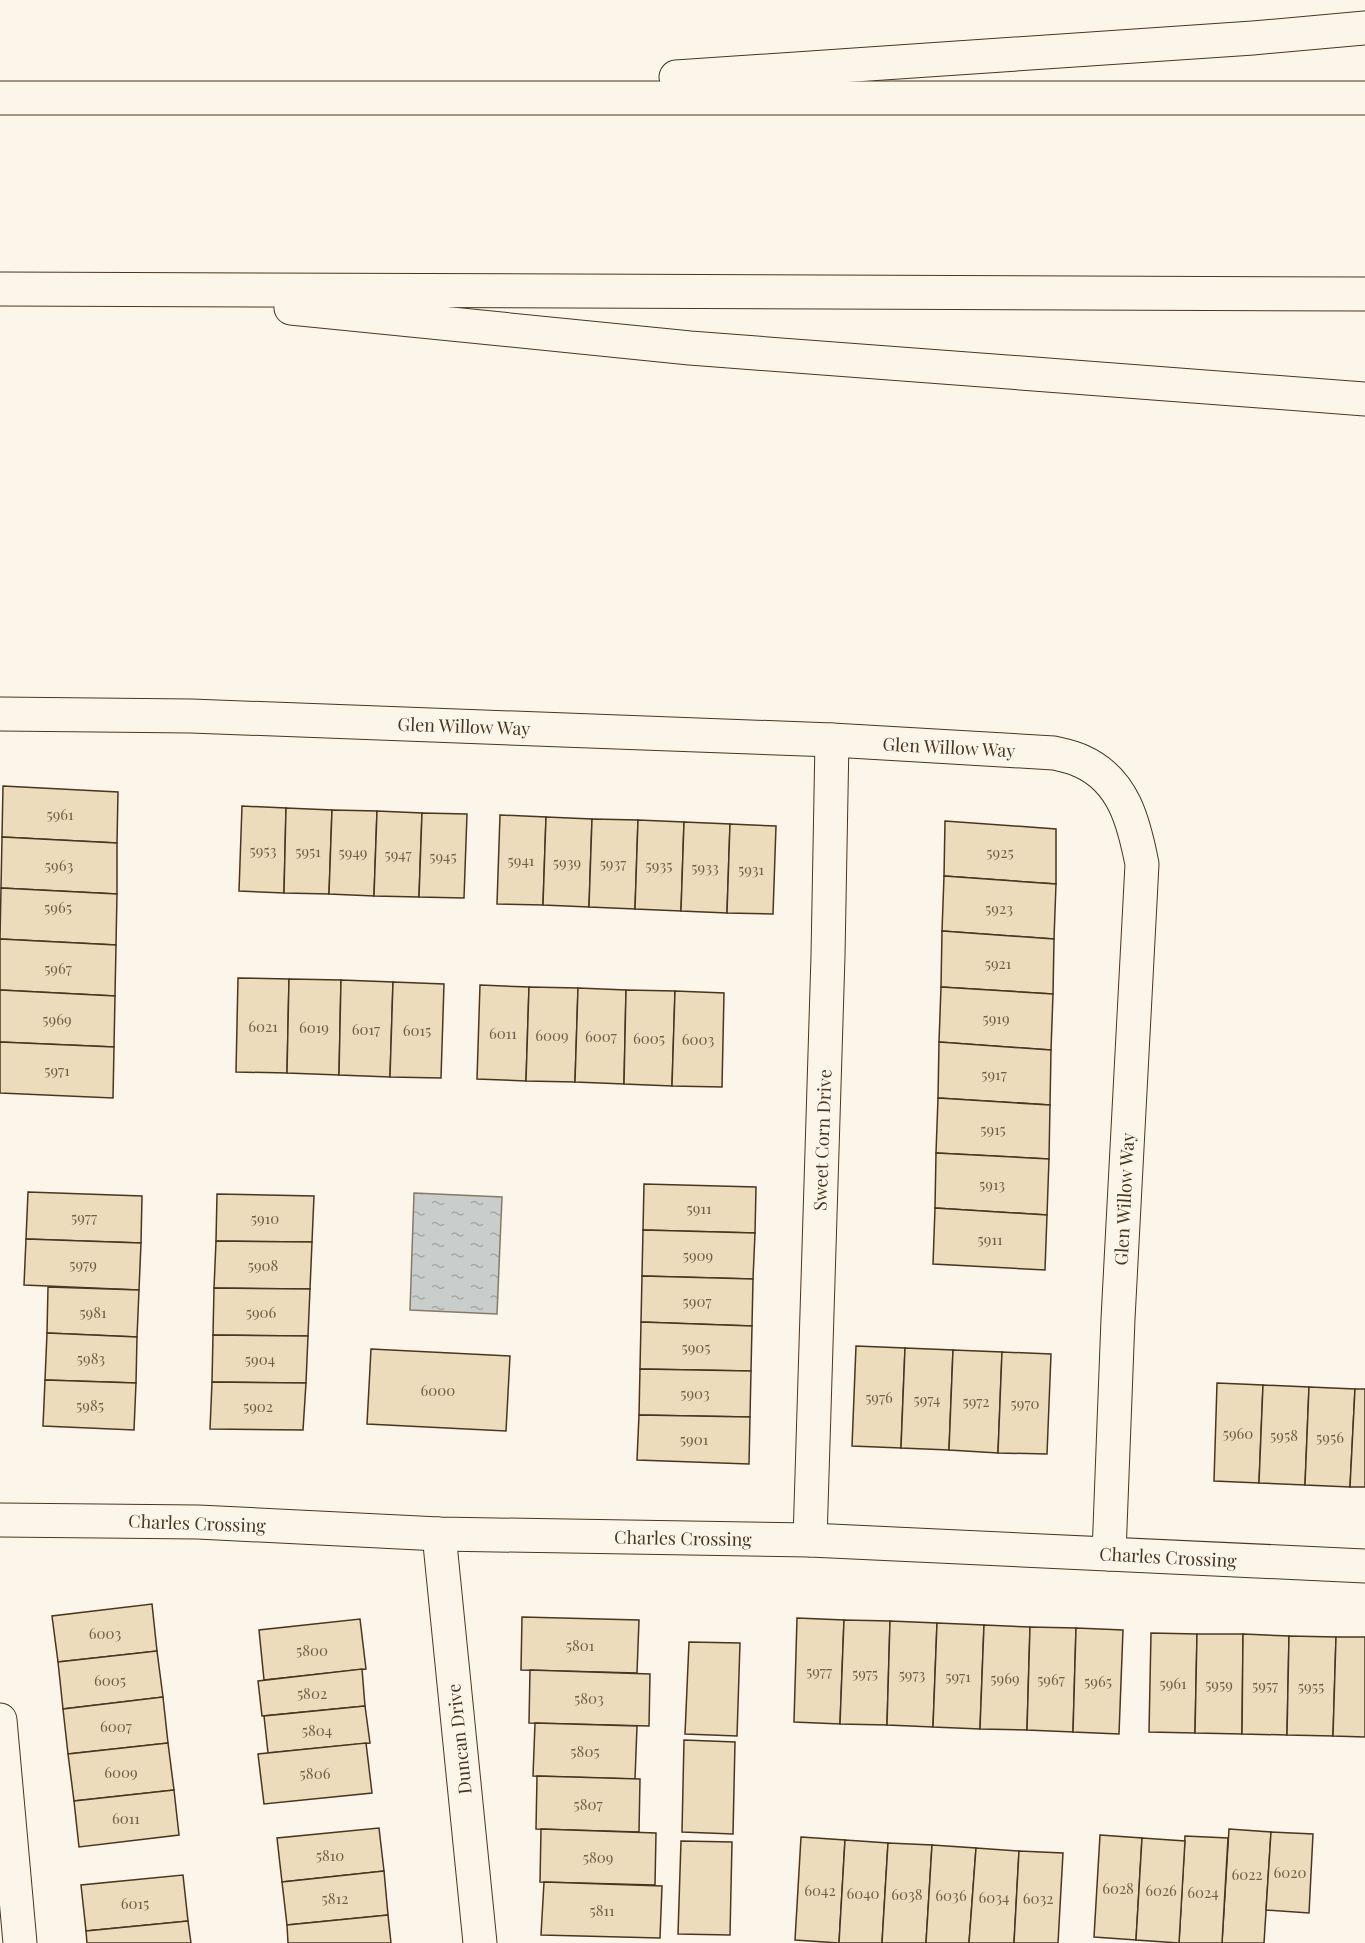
<svg xmlns="http://www.w3.org/2000/svg" width="1365" height="1943" viewBox="0 0 1365 1943" font-family="'Playfair Display',serif">
<defs>
<pattern id="water-ripples" width="26" height="14" patternUnits="userSpaceOnUse" patternTransform="scale(1.5)"><rect width="26" height="14" fill="#c9cecd"/><path d="M2 4q2-2 4 0t4 0M15 11q2-2 4 0t4 0" fill="none" stroke="#a5a8a6"/></pattern>
</defs>
<rect width="100%" height="100%" fill="#fbf6e9"/>
<!-- water -->
<polygon fill="url(#water-ripples)" stroke="#887966" stroke-width="1.5" points="414,1193 502,1197 497,1314 410,1310"/>
<!-- building -->
<g fill="#ecdcbc" stroke="#4a3520" stroke-width="1.5">
<polygon points="3,786 118,792 117,843 2,837"/>
<polygon points="242,806 286,808 284,893 239,891"/>
<polygon points="286,808 332,810 329,894 284,893"/>
<polygon points="332,810 377,811 374,896 329,894"/>
<polygon points="377,811 422,813 419,897 374,896"/>
<polygon points="422,813 467,814 464,898 419,897"/>
<polygon points="500,815 546,817 543,905 497,904"/>
<polygon points="546,817 592,819 589,907 543,905"/>
<polygon points="592,819 638,820 635,909 589,907"/>
<polygon points="638,820 684,822 681,911 635,909"/>
<polygon points="945,821 1056,829 1056,884 944,876"/>
<polygon points="684,822 730,824 727,913 681,911"/>
<polygon points="730,824 776,826 773,914 727,913"/>
<polygon points="2,837 117,843 117,894 1,888"/>
<polygon points="944,876 1056,884 1054,939 942,931"/>
<polygon points="1,888 117,894 116,945 0,939"/>
<polygon points="942,931 1054,939 1053,994 941,987"/>
<polygon points="0,939 116,945 115,996 0,990"/>
<polygon points="238,978 289,979 287,1073 236,1072"/>
<polygon points="289,979 341,980 339,1075 287,1073"/>
<polygon points="341,980 393,982 390,1077 339,1075"/>
<polygon points="393,982 444,984 441,1078 390,1077"/>
<polygon points="480,985 529,987 526,1081 477,1079"/>
<polygon points="529,987 578,988 575,1082 526,1081"/>
<polygon points="941,987 1053,994 1051,1050 939,1042"/>
<polygon points="578,988 626,990 624,1084 575,1082"/>
<polygon points="0,990 115,996 114,1047 0,1042"/>
<polygon points="626,990 675,991 672,1086 624,1084"/>
<polygon points="675,991 724,993 722,1087 672,1086"/>
<polygon points="0,1042 114,1047 113,1098 0,1093"/>
<polygon points="939,1042 1051,1050 1050,1105 938,1098"/>
<polygon points="938,1098 1050,1105 1049,1159 936,1153"/>
<polygon points="936,1153 1049,1159 1047,1215 935,1208"/>
<polygon points="644,1184 756,1187 755,1233 643,1230"/>
<polygon points="28,1192 142,1196 141,1243 26,1239"/>
<polygon points="217,1194 314,1196 312,1242 216,1241"/>
<polygon points="935,1208 1047,1215 1045,1270 933,1264"/>
<polygon points="643,1230 755,1233 753,1279 642,1276"/>
<polygon points="26,1239 141,1243 139,1290 24,1285"/>
<polygon points="216,1241 312,1242 310,1289 214,1288"/>
<polygon points="642,1276 753,1279 752,1326 641,1322"/>
<polygon points="48,1287 139,1290 137,1337 47,1333"/>
<polygon points="214,1288 310,1289 308,1336 213,1335"/>
<polygon points="641,1322 752,1326 751,1371 640,1369"/>
<polygon points="47,1333 137,1337 136,1383 45,1380"/>
<polygon points="213,1335 308,1336 306,1383 212,1382"/>
<polygon points="856,1346 905,1348 901,1448 852,1446"/>
<polygon points="905,1348 953,1350 949,1450 901,1448"/>
<polygon points="371,1349 510,1356 506,1431 367,1424"/>
<polygon points="953,1350 1002,1352 998,1453 949,1450"/>
<polygon points="1002,1352 1051,1354 1047,1454 998,1453"/>
<polygon points="640,1369 751,1371 750,1417 639,1415"/>
<polygon points="45,1380 136,1383 134,1430 43,1426"/>
<polygon points="212,1382 306,1383 303,1430 210,1429"/>
<polygon points="1217,1383 1263,1385 1259,1483 1214,1481"/>
<polygon points="1263,1385 1309,1387 1305,1485 1259,1483"/>
<polygon points="1309,1387 1355,1389 1350,1487 1305,1485"/>
<polygon points="1355,1389 1365,1389 1365,1487 1350,1487"/>
<polygon points="639,1415 750,1417 749,1464 637,1460"/>
<polygon points="152,1604 157,1651 58,1662 52,1616"/>
<polygon points="522,1617 639,1620 637,1673 521,1670"/>
<polygon points="797,1618 844,1620 840,1724 794,1722"/>
<polygon points="360,1619 366,1669 264,1680 259,1630"/>
<polygon points="844,1620 890,1621 887,1725 840,1724"/>
<polygon points="890,1621 937,1623 933,1727 887,1725"/>
<polygon points="937,1623 984,1625 980,1729 933,1727"/>
<polygon points="984,1625 1030,1627 1027,1730 980,1729"/>
<polygon points="1030,1627 1076,1628 1073,1732 1027,1730"/>
<polygon points="1076,1628 1123,1630 1119,1734 1073,1732"/>
<polygon points="1151,1633 1197,1634 1195,1733 1149,1732"/>
<polygon points="1197,1634 1243,1634 1242,1734 1195,1733"/>
<polygon points="1243,1634 1289,1636 1287,1735 1242,1734"/>
<polygon points="1289,1636 1336,1637 1333,1736 1287,1735"/>
<polygon points="1336,1637 1365,1637 1365,1737 1333,1736"/>
<polygon points="689,1642 740,1643 737,1736 685,1734"/>
<polygon points="157,1651 163,1697 63,1709 58,1662"/>
<polygon points="362,1669 365,1706 262,1716 258,1681"/>
<polygon points="530,1670 650,1674 649,1726 529,1723"/>
<polygon points="163,1697 168,1743 68,1754 63,1709"/>
<polygon points="365,1706 370,1743 268,1753 264,1716"/>
<polygon points="535,1723 637,1726 635,1779 533,1776"/>
<polygon points="684,1740 735,1742 733,1834 682,1832"/>
<polygon points="168,1743 174,1790 74,1801 68,1754"/>
<polygon points="366,1743 372,1793 264,1804 258,1754"/>
<polygon points="537,1776 640,1779 639,1832 536,1829"/>
<polygon points="174,1790 179,1835 79,1847 74,1801"/>
<polygon points="379,1828 384,1871 282,1882 277,1838"/>
<polygon points="541,1829 656,1833 655,1885 540,1882"/>
<polygon points="1229,1829 1271,1832 1264,1943 1222,1943"/>
<polygon points="1271,1832 1313,1834 1309,1913 1266,1910"/>
<polygon points="1100,1835 1142,1838 1136,1940 1094,1937"/>
<polygon points="1185,1836 1228,1838 1222,1943 1179,1943"/>
<polygon points="801,1837 845,1840 839,1943 795,1940"/>
<polygon points="1142,1838 1185,1841 1179,1943 1136,1940"/>
<polygon points="845,1840 888,1843 882,1943 839,1943"/>
<polygon points="681,1841 732,1842 730,1935 678,1934"/>
<polygon points="888,1843 932,1845 926,1943 882,1943"/>
<polygon points="932,1845 976,1848 969,1943 926,1943"/>
<polygon points="976,1848 1019,1851 1014,1943 969,1943"/>
<polygon points="1019,1851 1063,1853 1058,1943 1014,1943"/>
<polygon points="384,1871 388,1915 287,1925 282,1882"/>
<polygon points="183,1875 188,1921 86,1931 81,1885"/>
<polygon points="544,1882 662,1886 660,1938 541,1935"/>
<polygon points="388,1915 391,1943 288,1943 287,1925"/>
<polygon points="188,1921 191,1943 87,1943 86,1931"/>
</g>
<g fill="none" stroke-linecap="round" stroke-linejoin="round">
<!-- street casing -->
<g stroke="#4a3520" stroke-width="35">
<g id="street">
<path d="M0 714 191 716 832 740 1054 753C1063 755 1073 757 1081 761 1124 780 1134 823 1142 864L1118 1319 1109 1554"/>
<polyline points="0,1520 198,1522 439,1534 810,1540 1365,1566"/>
<polyline points="439,1534 480,1943"/>
<polyline points="810,1540 828,956 832,740"/>
<polyline points="0,1720 20,1943"/>
</g>
</g>
<!-- highway casing -->
<g stroke="#4a3520" stroke-width="35">
<g id="highway">
<polyline points="676,77 1253,38 1365,28"/>
<polyline points="0,98 1365,98"/>
<polyline points="0,289 1365,294"/>
<polyline points="291,308 690,348 1365,399"/>
</g>
</g>
<!-- street -->
<use href="#street" stroke="#fbf6e9" stroke-width="33"/>
<!-- highway -->
<use href="#highway" stroke="#fbf6e9" stroke-width="33"/>
</g>
<g text-anchor="middle" dominant-baseline="central" stroke-width="4.5" stroke-linejoin="round" paint-order="stroke">
<!-- number labels -->
<g font-size="15" fill="#725f47">
<text x="60" y="814">5961</text>
<text x="263" y="850">5953</text>
<text x="308" y="851">5951</text>
<text x="353" y="852">5949</text>
<text x="1000" y="852">5925</text>
<text x="398" y="854">5947</text>
<text x="443" y="856">5945</text>
<text x="521" y="860">5941</text>
<text x="567" y="862">5939</text>
<text x="613" y="863">5937</text>
<text x="59" y="865">5963</text>
<text x="659" y="865">5935</text>
<text x="705" y="867">5933</text>
<text x="751" y="869">5931</text>
<text x="58" y="907">5965</text>
<text x="999" y="908">5923</text>
<text x="998" y="963">5921</text>
<text x="58" y="968">5967</text>
<text x="996" y="1018">5919</text>
<text x="57" y="1019">5969</text>
<text x="263" y="1026">6021</text>
<text x="314" y="1027">6019</text>
<text x="366" y="1029">6017</text>
<text x="417" y="1030">6015</text>
<text x="503" y="1033">6011</text>
<text x="552" y="1035">6009</text>
<text x="601" y="1036">6007</text>
<text x="649" y="1038">6005</text>
<text x="698" y="1039">6003</text>
<text x="57" y="1070">5971</text>
<text x="994" y="1074">5917</text>
<text x="993" y="1129">5915</text>
<text x="992" y="1184">5913</text>
<text x="699" y="1208">5911</text>
<text x="84" y="1217">5977</text>
<text x="265" y="1218">5910</text>
<text x="990" y="1239">5911</text>
<text x="698" y="1255">5909</text>
<text x="83" y="1264">5979</text>
<text x="263" y="1265">5908</text>
<text x="697" y="1301">5907</text>
<text x="93" y="1312">5981</text>
<text x="261" y="1312">5906</text>
<text x="696" y="1347">5905</text>
<text x="91" y="1358">5983</text>
<text x="260" y="1359">5904</text>
<text x="438" y="1390">6000</text>
<text x="695" y="1393">5903</text>
<text x="879" y="1397">5976</text>
<text x="927" y="1399">5974</text>
<text x="976" y="1401">5972</text>
<text x="1025" y="1403">5970</text>
<text x="90" y="1405">5985</text>
<text x="258" y="1406">5902</text>
<text x="1238" y="1433">5960</text>
<text x="1284" y="1435">5958</text>
<text x="1330" y="1437">5956</text>
<text x="694" y="1439">5901</text>
<text x="105" y="1633">6003</text>
<text x="580" y="1645">5801</text>
<text x="312" y="1650">5800</text>
<text x="819" y="1671">5977</text>
<text x="865" y="1673">5975</text>
<text x="912" y="1674">5973</text>
<text x="958" y="1676">5971</text>
<text x="1005" y="1678">5969</text>
<text x="1051" y="1679">5967</text>
<text x="110" y="1680">6005</text>
<text x="1098" y="1681">5965</text>
<text x="1173" y="1683">5961</text>
<text x="1219" y="1684">5959</text>
<text x="1265" y="1685">5957</text>
<text x="1311" y="1686">5955</text>
<text x="312" y="1693">5802</text>
<text x="589" y="1698">5803</text>
<text x="116" y="1726">6007</text>
<text x="317" y="1730">5804</text>
<text x="585" y="1751">5805</text>
<text x="121" y="1772">6009</text>
<text x="315" y="1773">5806</text>
<text x="588" y="1804">5807</text>
<text x="126" y="1818">6011</text>
<text x="330" y="1855">5810</text>
<text x="598" y="1857">5809</text>
<text x="1290" y="1872">6020</text>
<text x="1247" y="1874">6022</text>
<text x="1118" y="1888">6028</text>
<text x="820" y="1890">6042</text>
<text x="1161" y="1890">6026</text>
<text x="1203" y="1892">6024</text>
<text x="863" y="1893">6040</text>
<text x="907" y="1894">6038</text>
<text x="951" y="1895">6036</text>
<text x="994" y="1897">6034</text>
<text x="335" y="1898">5812</text>
<text x="1038" y="1898">6032</text>
<text x="135" y="1903">6015</text>
<text x="602" y="1910">5811</text>
</g>
<!-- street labels -->
<g font-size="18" fill="#4a3520" stroke="#fbf6e9">
<text transform="translate(464 726) rotate(2)">Glen Willow Way</text>
<text transform="translate(949 747) rotate(3)">Glen Willow Way</text>
<text transform="translate(822 1140) rotate(-88)">Sweet Corn Drive</text>
<text transform="translate(1124 1199) rotate(-87)">Glen Willow Way</text>
<text transform="translate(197 1523) rotate(2)">Charles Crossing</text>
<text transform="translate(683 1538) rotate(1)">Charles Crossing</text>
<text transform="translate(1168 1557) rotate(3)">Charles Crossing</text>
<text transform="translate(459 1739) rotate(-96)">Duncan Drive</text>
</g>
</g>
</svg>
